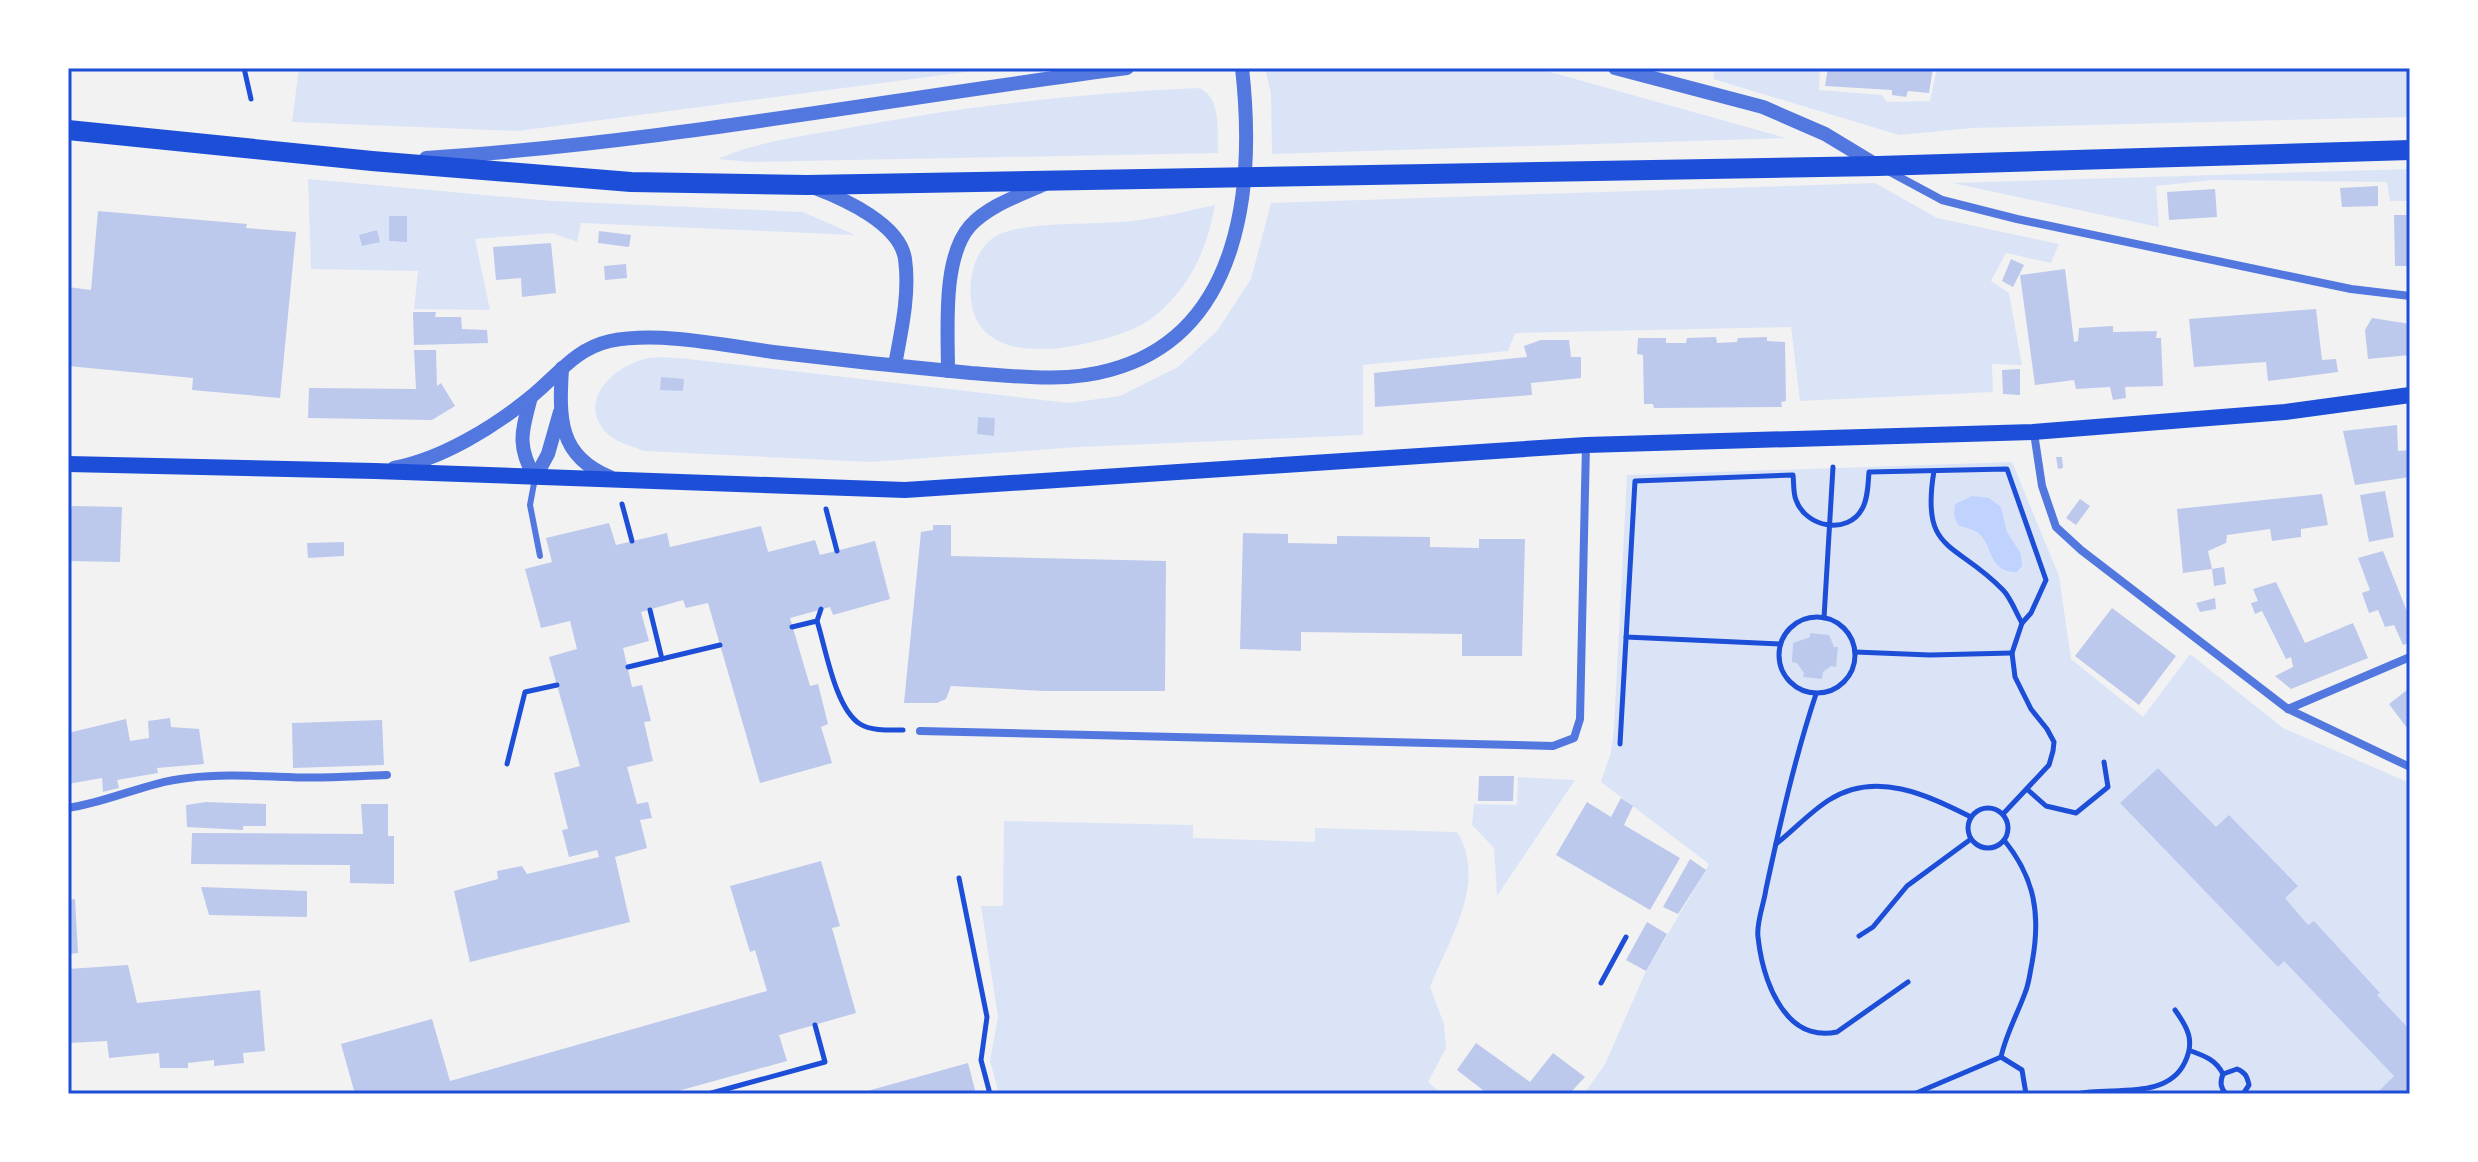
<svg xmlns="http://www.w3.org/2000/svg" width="2478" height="1162" viewBox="0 0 2478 1162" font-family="Helvetica,sans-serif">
<rect width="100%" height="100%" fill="#f2f2f2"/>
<!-- green -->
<g fill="#dbe4f7">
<polygon points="299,68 996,68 518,131 292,122"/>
<polygon points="1265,68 1536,68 1786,138 1272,154 1271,94"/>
<polygon points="1715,68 1820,68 1819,90 1882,95 1887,102 1930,101 1937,68 2410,68 2410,117 1973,128 1899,135 1713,79"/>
<path d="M1199 88C1222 98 1217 130 1218 153L751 162 718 159C760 141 803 136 848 128 963 106 1082 93 1199 88Z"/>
<polygon points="2410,169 2410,201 2390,201 2387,182 2213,180 2156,186 2159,227 1952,183"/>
<polygon points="308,179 552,201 803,212 855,235 581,223 577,242 552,233 475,239 490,310 414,309 418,271 311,269"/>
<path d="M1875 183 1937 218 2059 244 2051 263 2006 253 1991 281 2009 293 2022 365 1992 364 1993 392 1800 401 1791 327 1515 333 1508 351 1363 365V435L1079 447 870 462 644 451C629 445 610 441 601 426 580 394 621 362 650 358 662 356 676 358 688 359L1069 403 1120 396 1178 367 1217 331 1251 279 1271 203Z"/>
<path d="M1215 205C1207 249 1191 286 1156 315 1141 328 1119 335 1100 340 1046 355 963 361 971 280 973 262 982 243 998 235 1025 221 1098 225 1131 221 1159 218 1187 211 1215 205Z"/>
<polygon points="2012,462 2059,576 2071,659 2143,717 2190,654 2283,728 2410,783 2410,1094 1584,1094 1605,1064 1646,971 1709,864 1601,782 1611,752 1614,728 1627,475"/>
<polygon points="1518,777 1575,780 1497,896 1494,848 1472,825 1474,804 1517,805"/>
<path d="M1004 821 1193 825V838L1315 842V828L1457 832C1488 881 1449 940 1430 987L1444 1024 1446 1048 1428 1082 1442 1094H999L990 1061 998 1017 981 906H1003Z"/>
</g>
<!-- water -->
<path fill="#bfd3fe" d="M1972 496 1989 498 2001 507 2007 532 2021 554 2022 566 2017 572C1987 573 1994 544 1977 532 1972 529 1963 527 1958 525L1954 515 1955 504Z"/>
<!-- building -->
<g fill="#bdc9ec">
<polygon points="1828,68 1933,68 1929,93 1908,91 1906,97 1892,95 1892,90 1825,86"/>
<polygon points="2378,186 2378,206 2342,207 2340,188"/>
<polygon points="2215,189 2217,217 2169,220 2167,192"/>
<polygon points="98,211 247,224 246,228 296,232 280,398 192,390 193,378 68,366 68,287 91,290"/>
<polygon points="2394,215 2410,215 2410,266 2395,266"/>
<polygon points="389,216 407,216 407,242 389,241"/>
<polygon points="377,230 380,242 362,246 359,235"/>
<polygon points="599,231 631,235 629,247 598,243"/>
<polygon points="551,243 556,293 522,297 521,278 496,280 493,247"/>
<polygon points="2011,259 2024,265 2013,287 2002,281"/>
<polygon points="626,264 627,278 605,280 604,266"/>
<polygon points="2065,269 2074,342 2078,341 2079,328 2113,326 2113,332 2157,331 2156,338 2161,338 2163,386 2125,387 2126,398 2113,400 2110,387 2076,389 2074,380 2035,385 2020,275"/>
<polygon points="2316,309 2322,360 2336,359 2338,372 2268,381 2266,362 2194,367 2189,319"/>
<polygon points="413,312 436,312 435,317 461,317 462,329 487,330 488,343 414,345"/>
<polygon points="2372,318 2410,324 2410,355 2368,359 2365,330"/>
<polygon points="1716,337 1717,343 1737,342 1738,338 1767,337 1767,341 1785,342 1786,401 1781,402 1782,407 1654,408 1653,404 1644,404 1643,355 1637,354 1638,338 1666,338 1666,343 1686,343 1687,338"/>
<polygon points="1541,340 1569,340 1571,357 1581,357 1581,378 1531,383 1532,395 1375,407 1374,373 1527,357 1524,346"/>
<polygon points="414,350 436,350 437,386 441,383 455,406 432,420 308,418 309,388 416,389"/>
<polygon points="2020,369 2020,395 2003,394 2002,370"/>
<polygon points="661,377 684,379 683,391 660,390"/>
<polygon points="978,417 995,418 994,436 977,434"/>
<polygon points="2397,425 2398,451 2410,450 2410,477 2355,485 2343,431"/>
<polygon points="2056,457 2062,457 2063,468 2058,469"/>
<polygon points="2385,491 2394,537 2369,542 2360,495"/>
<polygon points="2322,494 2328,525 2301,529 2301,537 2272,541 2270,529 2227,535 2226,543 2208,551 2212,569 2183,573 2177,509"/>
<polygon points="2080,499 2090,506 2076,525 2066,518"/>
<polygon points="72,506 122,507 120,562 68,561 68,510 71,510"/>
<polygon points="609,523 616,545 667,533 670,547 761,526 768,552 815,540 820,555 875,541 890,599 833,615 830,607 790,618 810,686 818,684 828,724 821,727 832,763 760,783 708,603 686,608 683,600 641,612 649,641 623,648 632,687 642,685 651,721 644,722 653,761 627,767 637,804 648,802 652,818 640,820 647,848 615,857 630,922 470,962 454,891 498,879 497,871 522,866 527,874 599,857 597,850 569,857 562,830 568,829 554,773 580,766 549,657 577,649 570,621 541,628 525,569 552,562 546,538"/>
<polygon points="933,525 951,525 951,556 1166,561 1165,691 1044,691 951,686 946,699 937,703 904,703 921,532 933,530"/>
<polygon points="1243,533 1288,534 1288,543 1337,544 1337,536 1430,537 1430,547 1479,548 1479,539 1525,539 1522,656 1462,656 1462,634 1301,632 1301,651 1240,649"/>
<polygon points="344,542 344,556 308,558 307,543"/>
<polygon points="2383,551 2410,619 2410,642 2403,645 2394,625 2385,627 2378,610 2369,613 2362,593 2370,590 2358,558"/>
<polygon points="2224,567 2226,584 2214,586 2212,569"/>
<polygon points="2276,582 2305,643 2353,623 2368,658 2291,689 2275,676 2293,667 2291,657 2286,659 2262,611 2255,614 2251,603 2258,601 2253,589"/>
<polygon points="2215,598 2216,609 2200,612 2196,603"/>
<polygon points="2112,608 2176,656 2139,705 2075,656"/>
<polygon points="1810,633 1829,635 1834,647 1838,647 1836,667 1831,666 1823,672 1822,679 1803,677 1804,673 1797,663 1792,662 1793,643 1810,637"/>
<polygon points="2407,690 2410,693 2410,732 2389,704"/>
<polygon points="170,718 171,727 199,729 204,764 157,768 158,773 117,780 119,788 103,792 102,778 68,784 68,733 126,719 130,741 149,738 148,721"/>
<polygon points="382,720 384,765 293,768 292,723"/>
<polygon points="2158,768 2216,827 2229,815 2298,886 2285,898 2308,925 2314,921 2380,993 2377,995 2410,1030 2410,1094 2376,1094 2394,1076 2284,961 2278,967 2120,803"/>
<polygon points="1479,776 1514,776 1513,801 1478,801"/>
<polygon points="1621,798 1633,806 1624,825 1680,858 1650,910 1556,855 1587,802 1611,817"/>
<polygon points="206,802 266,804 266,826 243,826 243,830 187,827 186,805"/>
<polygon points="361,804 388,804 388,836 394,836 394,884 350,883 350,865 191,864 192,833 363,834"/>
<polygon points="1690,859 1706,870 1678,914 1663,907"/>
<polygon points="821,861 840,926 832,928 856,1013 779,1035 787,1061 667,1094 355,1094 341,1044 432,1019 450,1081 767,991 755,950 750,952 730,886"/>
<polygon points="201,887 307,891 307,917 209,915"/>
<polygon points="75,899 78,953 68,954 68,900"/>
<polygon points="1647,922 1667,934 1646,971 1626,960"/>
<polygon points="128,965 137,1003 260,990 265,1051 243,1053 244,1063 214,1066 214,1060 188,1063 188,1068 160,1068 159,1053 109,1058 107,1041 68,1043 68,969"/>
<polygon points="1476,1043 1530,1082 1553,1053 1585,1077 1572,1091 1577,1094 1488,1094 1457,1070"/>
<polygon points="968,1063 976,1094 860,1094 860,1093"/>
</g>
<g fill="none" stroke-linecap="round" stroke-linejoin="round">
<!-- path -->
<g stroke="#1d4ed8" stroke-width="5">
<polyline points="244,68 251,99"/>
<path d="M1934 471C1920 554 1956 541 2003 590 2011 598 2016 613 2022 623"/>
<polyline points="622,504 632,541"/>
<polyline points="826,509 837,551"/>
<path d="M821 609 817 621C826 649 835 708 860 724 871 731 890 730 903 730"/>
<polyline points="650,610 662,659"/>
<circle cx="1817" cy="655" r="38"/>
<polyline points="1824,618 1833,467"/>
<polyline points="792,627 817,621"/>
<polyline points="1626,637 1780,644"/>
<polyline points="1855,652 1930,655 2012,653"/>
<polyline points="628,667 720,645"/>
<path d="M1816 694C1795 757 1780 824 1766 889 1764 904 1756 923 1758 937 1761 965 1770 996 1788 1016 1801 1031 1819 1036 1837 1032L1908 982"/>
<path d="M1620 744 1635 481 1793 475C1794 483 1793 493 1796 500 1806 528 1848 535 1862 509 1868 499 1868 484 1869 472L2007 469 2046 580 2031 613 2022 623 2012 653 2015 677 2031 709 2047 729 2054 742 2053 751 2049 765 2003 814"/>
<polyline points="507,764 525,692 557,685"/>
<polyline points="2028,790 2046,806 2076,813 2108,787 2104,762"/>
<circle cx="1988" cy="828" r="20"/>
<path d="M1776 844C1794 830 1810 812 1829 800 1876 770 1927 795 1971 817"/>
<polyline points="959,878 987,1017 981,1060 990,1094"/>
<polyline points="1859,936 1873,927 1907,886 1971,839"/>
<polyline points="1601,983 1626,937"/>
<path d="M2191 1051C2205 1056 2216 1060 2223 1074"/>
<polyline points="2001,1057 2022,1070 2026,1094"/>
<polyline points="708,1094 825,1062 815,1025"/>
<path d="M1914 1094 2001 1057C2006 1034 2017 1015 2025 993 2029 984 2030 972 2032 963 2041 915 2035 878 2004 840"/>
<path d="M2076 1094C2111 1086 2167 1101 2185 1062 2195 1041 2188 1028 2175 1010"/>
<path d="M2226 1094C2220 1087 2220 1082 2223 1074L2237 1069C2245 1072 2247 1076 2249 1085L2243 1094"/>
</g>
<!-- service -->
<polyline stroke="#5277de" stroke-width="6" points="535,478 530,505 540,556"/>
<!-- minor -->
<g stroke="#5277de" stroke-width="8">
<polyline points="1890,172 1942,200 2017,219 2351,289 2410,296"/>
<polyline points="2034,433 2042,486 2056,527 2081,550 2288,709 2410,767"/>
<polyline points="2288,709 2410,657"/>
<polyline points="920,731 1553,746 1574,738 1580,719 1586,445"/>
<path d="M68 808C109 802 147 782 188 778 222 774 254 776 288 777 320 779 354 776 387 775"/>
</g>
<!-- tertiary -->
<g stroke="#5277de" stroke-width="14">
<polyline points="1615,68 1763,107 1825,134 1878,166"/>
<path d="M426 158C661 143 893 98 1127 68"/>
<path d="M815 188C844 199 900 224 905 259 910 294 901 332 895 365"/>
<path d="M562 368C559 418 558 456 610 477"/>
<path d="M948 371C948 330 942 258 970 226 989 205 1021 195 1045 184"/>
<path d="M531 397C522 431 516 445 535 478"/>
<path d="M394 468C442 459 494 427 532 396 559 374 575 349 610 341 659 331 723 345 773 352 839 360 905 367 971 373 1017 376 1064 383 1110 370 1243 334 1255 183 1242 68"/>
<polyline points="535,478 548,454 560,412"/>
</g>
<!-- secondary -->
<polyline stroke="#1d4ed8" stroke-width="16" points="68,464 375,471 905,490 1586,445 2033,432 2285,412 2410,395"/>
<!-- primary -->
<polyline stroke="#1d4ed8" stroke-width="20" points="68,130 372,161 631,182 807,185 1878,166 2410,150"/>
</g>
<!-- border -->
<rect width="2478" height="1162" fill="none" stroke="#ffffff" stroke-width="140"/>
<rect x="70" y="70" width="2338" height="1022" fill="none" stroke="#1d4ed8" stroke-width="3"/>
</svg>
